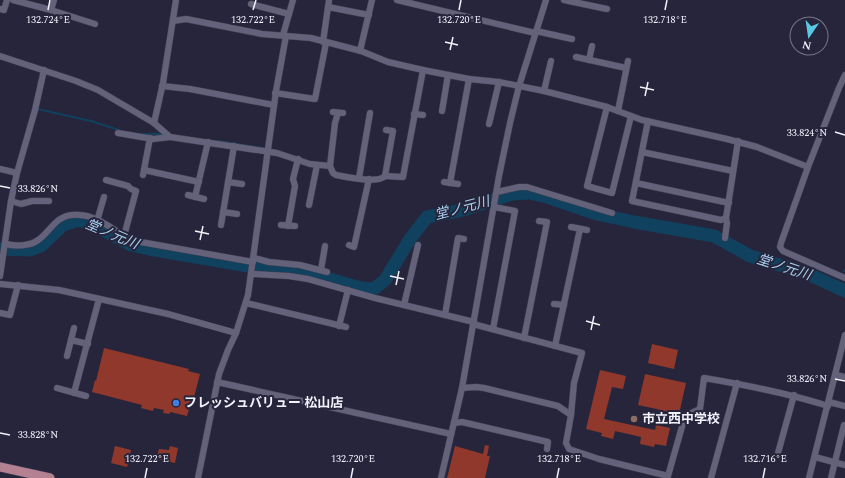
<svg xmlns="http://www.w3.org/2000/svg" width="845" height="478" viewBox="0 0 845 478" font-family="Spectral,'Noto Sans JP',serif">
<rect width="100%" height="100%" fill="#27253b"/>
<g fill="none" stroke-linecap="round" stroke-linejoin="round">
<!-- stream -->
<g stroke="#10415e" stroke-width="2">
<polyline points="37,109 91,121 119,130"/>
<polyline points="139,134 161,134"/>
<polyline points="218,141 263,148"/>
<polyline points="844,271 845,270"/>
</g>
<!-- river -->
<polyline stroke="#10415e" stroke-width="13" points="0,249 30,250 41,246 63,225 75,221 87,221 131,245 149,249 259,268 308,273 361,288 374,289 385,280 410,239 427,217 463,210 512,194 529,193 547,197 597,214 634,222 714,236 750,256 806,273 845,291"/>
</g>
<!-- building -->
<g fill="#8f382b">
<polygon points="652,344 678,350 674,369 648,363"/>
<polygon points="104,348 189,369 188,371 200,374 192,405 188,404 187,408 189,409 187,416 170,412 170,414 163,413 164,410 154,408 153,411 141,408 142,405 92,392 95,380 96,381"/>
<polygon points="600,370 626,376 623,389 612,387 604,419 655,430 656,425 670,428 666,446 655,444 654,447 640,444 641,437 615,431 613,439 601,436 602,433 586,429"/>
<polygon points="645,374 686,383 679,414 638,405"/>
<polygon points="485,445 489,446 487,456 490,456 485,478 447,478 455,446 483,454"/>
<polygon points="115,446 131,450 127,467 111,463"/>
<polygon points="170,446 178,448 175,463 156,459 159,449 169,450"/>
</g>
<g fill="none" stroke-linecap="round" stroke-linejoin="round">
<!-- minor casing -->
<g stroke="#424052" stroke-width="7">
<g id="minor">
<polyline points="13,0 51,10 95,24"/>
<polyline points="397,0 535,33"/>
<polyline points="564,0 607,9"/>
<polyline points="251,4 289,14"/>
<polyline points="328,7 369,15"/>
<polyline points="0,9 4,10 7,0"/>
<polyline points="51,10 54,0"/>
<polyline points="173,21 186,19 262,34 311,38 361,51 388,62 423,70 469,79 499,82 544,91 607,107 642,120 727,139 757,147 808,167 781,243 780,247 783,251 845,278"/>
<polyline points="536,31 572,39"/>
<polyline points="283,35 293,0"/>
<polyline points="323,42 329,0"/>
<polyline points="360,51 372,0"/>
<path d="M0 56 76 81 98 90 154 123 170 137 277 153 310 164 330 166 333 173 336 175C347 177 378 184 385 176L393 131 386 130"/>
<polyline points="576,57 626,68"/>
<polyline points="589,60 592,46"/>
<polyline points="162,86 190,89 274,105"/>
<polyline points="544,91 551,61"/>
<polyline points="275,93 315,99 326,43"/>
<polyline points="607,107 587,186 612,193 631,116"/>
<polyline points="442,111 448,75"/>
<polyline points="618,111 628,61"/>
<polyline points="333,112 343,113"/>
<polyline points="414,114 423,115"/>
<polyline points="648,121 632,201 721,220 726,218"/>
<polyline points="154,123 163,83 176,0"/>
<polyline points="489,124 499,82"/>
<polyline points="118,133 153,139 170,137"/>
<polyline points="642,152 733,171"/>
<polyline points="330,166 335,123 338,113"/>
<polyline points="808,167 839,88 845,75"/>
<polyline points="0,169 17,173"/>
<polyline points="144,170 199,182"/>
<polyline points="143,175 150,138"/>
<polyline points="385,176 403,177 423,70"/>
<polyline points="359,178 370,113"/>
<polyline points="106,180 128,186 131,189 136,191 124,236"/>
<polyline points="228,182 242,184"/>
<polyline points="444,182 458,184"/>
<polyline points="450,183 469,79"/>
<polyline points="636,183 729,203"/>
<polyline points="497,192 519,187 527,187 612,213"/>
<polyline points="188,195 204,199"/>
<polyline points="195,197 208,142"/>
<polyline points="11,201 21,204 32,201 49,201"/>
<polyline points="309,205 317,165"/>
<polyline points="223,212 237,214"/>
<polyline points="97,221 104,197"/>
<polyline points="221,225 234,146"/>
<polyline points="281,225 295,226"/>
<polyline points="288,226 295,186 293,179 298,159"/>
<polyline points="571,227 587,230"/>
<polyline points="725,238 727,223 726,218 738,141"/>
<path d="M5 244C15 246 25 247 35 242 52 233 53 213 80 215 100 216 117 234 135 241L253 262"/>
<polyline points="349,245 354,247 369,179"/>
<polyline points="254,258 269,262 300,265 327,272"/>
<polyline points="321,270 325,246"/>
<polyline points="252,274 289,276 308,279 375,298 474,322"/>
<polyline points="0,276 11,201 17,173 35,110 44,70"/>
<polyline points="0,284 59,290 168,314 236,333"/>
<polyline points="246,303 346,327"/>
<polyline points="554,304 564,305"/>
<polyline points="404,305 418,245"/>
<polyline points="0,313 10,315 18,285"/>
<polyline points="445,315 458,238 464,239"/>
<polyline points="473,324 582,353 574,383 571,415"/>
<polyline points="339,326 348,290"/>
<polyline points="493,329 515,211 494,207"/>
<polyline points="524,338 547,222 539,221"/>
<polyline points="71,340 88,344"/>
<polyline points="555,346 580,229"/>
<polyline points="67,356 74,328"/>
<polyline points="836,375 845,377"/>
<polyline points="217,382 451,434"/>
<polyline points="57,388 86,396"/>
<path d="M462 388 476 387 484 388 558 406 571 415 566 443 569 449 599 459 668 476 685 416 700 409 704 378C746 385 787 393 828 406"/>
<polyline points="74,393 99,299"/>
<polyline points="829,402 845,406"/>
<polyline points="454,423 462,422 548,442 547,449"/>
<polyline points="778,453 794,395"/>
<polyline points="815,457 845,465"/>
<polyline points="198,478 219,374 228,350 236,333 248,295 276,91 286,36"/>
<polyline points="441,478 462,388 499,176 510,123 519,86 546,0"/>
<polyline points="711,478 737,383"/>
<polyline points="809,478 845,335"/>
<polyline points="831,478 844,425 845,426"/>
</g>
</g>
<!-- primary casing -->
<g stroke="#424052" stroke-width="10">
<polyline id="primary" points="0,467 50,478"/>
</g>
<!-- minor -->
<use href="#minor" stroke="#64627b" stroke-width="6"/>
<!-- primary -->
<use href="#primary" stroke="#b48192" stroke-width="9"/>
</g>
<!-- ticks -->
<path fill="none" stroke="#f2f2fd" stroke-width="1.5" d="M48 10 50 0M253 10 256 0M459 10 461 0M665 10 667 0M445 42 458 45M450 50 453 37M640 87 654 90M645 96 648 82M835 132 845 135M0 186 10 188M195 231 209 234M200 240 203 226M390 276 404 279M396 285 399 271M586 321 600 325M591 330 594 316M835 379 845 381M0 433 10 435M145 478 147 468M351 478 353 468M557 478 559 468M763 478 765 468"/>
<!-- markers -->
<circle fill="#3f7fe0" stroke="#27253b" stroke-width="1.5" cx="176" cy="403" r="4"/>
<circle fill="#8d6e63" stroke="#27253b" stroke-width="1.5" cx="634" cy="419" r="4"/>
<g text-anchor="middle" dominant-baseline="central" stroke-width="4" stroke-linejoin="round" paint-order="stroke">
<!-- poi labels -->
<g font-size="13" font-weight="bold" fill="#f2f2fd" stroke="#27253b" text-anchor="start">
<text x="184" y="403">フレッシュバリュー 松山店</text>
<text x="642" y="419">市立西中学校</text>
</g>
<!-- water labels -->
<g font-size="14" font-style="italic" fill="#a9d1ef" stroke="#27253b">
<text transform="translate(462 208) rotate(-15)">堂ノ元川</text>
<text transform="translate(112 234) rotate(23)">堂ノ元川</text>
<text transform="translate(784 267) rotate(18)">堂ノ元川</text>
</g>
</g>
<g font-size="10" text-anchor="middle" fill="#f2f2fd" stroke="#27253b" stroke-width="4" stroke-linejoin="round" paint-order="stroke">
<text x="48" y="23">132.724°E</text>
<text x="253" y="23">132.722°E</text>
<text x="459" y="23">132.720°E</text>
<text x="665" y="23">132.718°E</text>
<text x="807" y="136">33.824°N</text>
<text x="38" y="192">33.826°N</text>
<text x="807" y="382">33.826°N</text>
<text x="38" y="438">33.828°N</text>
<text x="147" y="462">132.722°E</text>
<text x="353" y="462">132.720°E</text>
<text x="559" y="462">132.718°E</text>
<text x="765" y="462">132.716°E</text>
</g>
<!-- north arrow -->
<g transform="translate(809 36) rotate(193)"><circle r="19" fill="#27253b" stroke="#787789"/>
<path d="M0-3L7 15L0 10L-7 15Z" fill="#58c9e3"/>
<text y="-6" font-size="11" font-weight="bold" text-anchor="middle" fill="#f2f2fd">N</text>
</g>
</svg>
